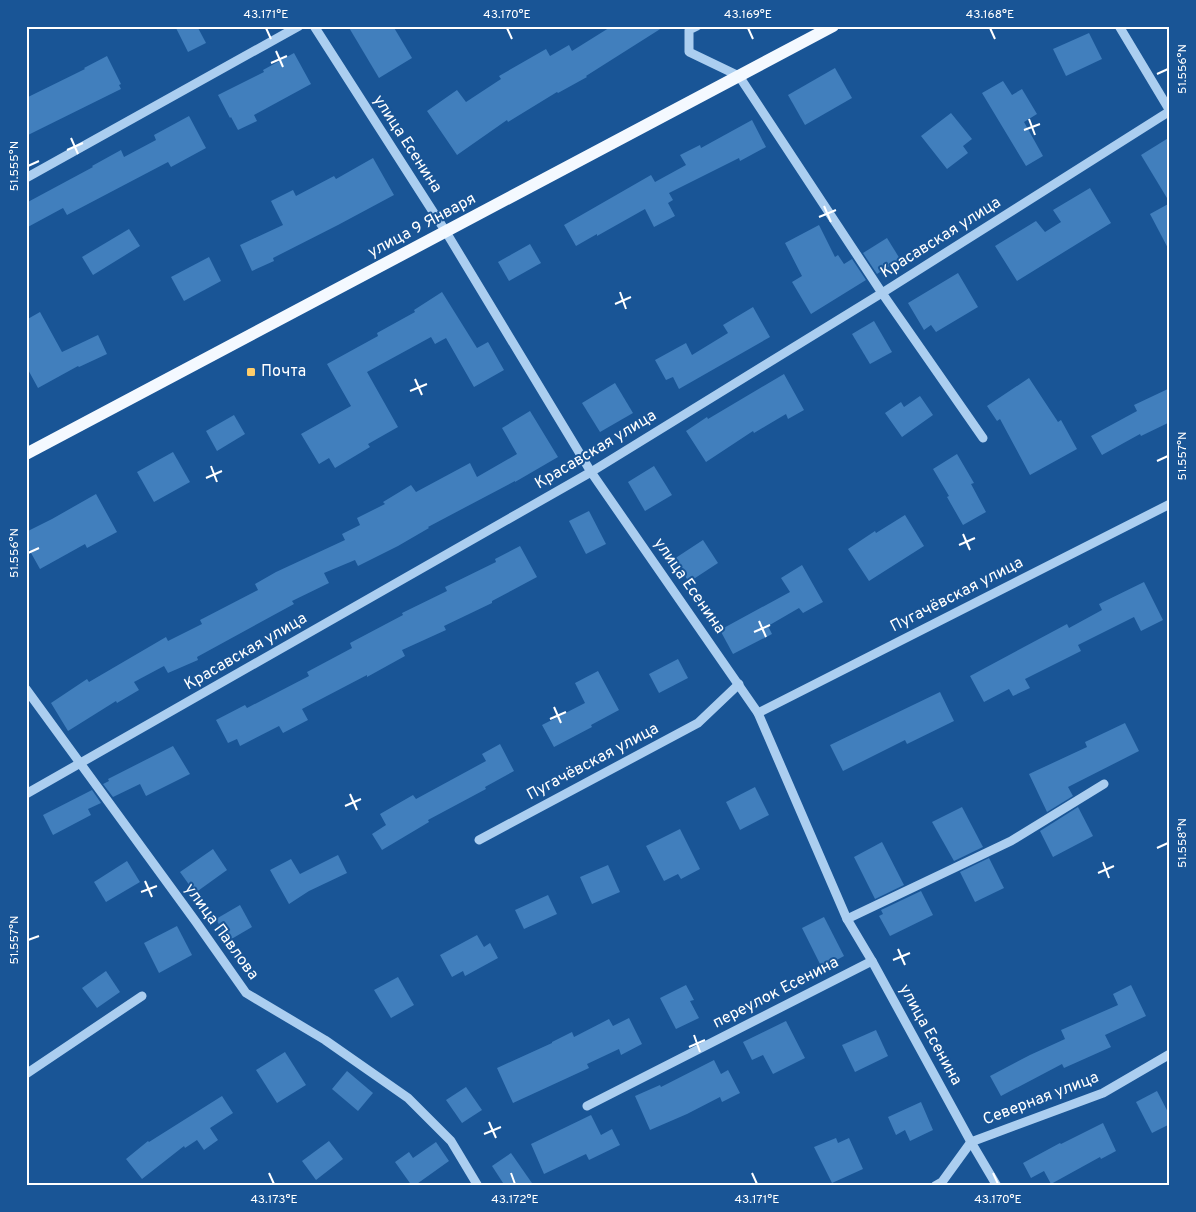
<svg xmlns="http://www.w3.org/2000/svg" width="1196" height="1212" viewBox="0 0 1196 1212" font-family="Overpass,sans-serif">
<rect width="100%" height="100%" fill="#195596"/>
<!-- building -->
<g fill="#417fbd">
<polygon points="175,26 197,26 206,43 188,52"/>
<polygon points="348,26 393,26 412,58 379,78"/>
<polygon points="612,26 665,26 586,76 587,77 558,93 557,92 508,122 507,120 457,155 427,111 457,90 466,102 501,79 499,76 546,49 550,56 569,45 572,51"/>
<polygon points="1089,33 1102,59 1066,76 1053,49"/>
<polygon points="294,53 311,84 254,115 257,121 238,130 231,117 230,118 218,95 264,72 263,70"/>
<polygon points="107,56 121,84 119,85 121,89 26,136 26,98 85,69 84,68"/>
<polygon points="835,68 852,98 805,125 788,95"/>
<polygon points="1003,81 1012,95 1022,89 1037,114 1024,122 1043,156 1026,166 982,93"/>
<polygon points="951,113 972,139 963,146 968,153 947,169 921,136"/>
<polygon points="189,116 206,148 171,167 168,162 67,215 63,208 26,228 26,203 93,167 92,166 121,150 124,157 156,140 154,135"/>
<polygon points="752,120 766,147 740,161 739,158 669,193 673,200 668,203 675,216 654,227 645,209 597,236 597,234 576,246 564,225 651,175 655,182 686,165 680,155 700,145 701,148"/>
<polygon points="1170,137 1170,203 1141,155"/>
<polygon points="373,158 394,195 338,225 273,258 274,261 252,271 240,245 283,225 271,201 293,190 296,196 334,176 336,179"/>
<polygon points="1090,188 1111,223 1017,281 995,246 1036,221 1045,232 1061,222 1053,210"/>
<polygon points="1170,203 1170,252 1150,214"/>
<polygon points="819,225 835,257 838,255 844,264 852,259 866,280 811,314 792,282 802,276 785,243"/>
<polygon points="129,229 140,246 93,275 82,257"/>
<polygon points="887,238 900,259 877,274 863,253"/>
<polygon points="530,244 541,263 509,281 498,262"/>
<polygon points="209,257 221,281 184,301 171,277"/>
<polygon points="958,273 978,307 936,332 931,325 924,330 908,303"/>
<polygon points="442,292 477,348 488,342 504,370 474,387 446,338 435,344 431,337 367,372 398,427 368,444 370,447 335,468 329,458 319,464 301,434 351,406 327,364 378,336 377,333 415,312 414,310"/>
<polygon points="753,307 770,337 679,389 673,377 666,380 655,360 686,343 692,355 728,333 723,325"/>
<polygon points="40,312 62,352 98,335 107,354 79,367 78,366 38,388 26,366 26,320"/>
<polygon points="874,321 892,352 870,364 852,334"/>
<polygon points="784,374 804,410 788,419 786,414 754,433 753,431 706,462 686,431 707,417 708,419"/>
<polygon points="1029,378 1058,422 1061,420 1077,449 1030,475 1000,419 997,421 987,406"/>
<polygon points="615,383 633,413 600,432 582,403"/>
<polygon points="1170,388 1170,422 1141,436 1140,434 1102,455 1091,436 1137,411 1134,405"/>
<polygon points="920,396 933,415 902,437 885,413 901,402 904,407"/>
<polygon points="530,411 558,457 515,482 515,481 428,527 429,528 398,546 358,566 355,560 324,573 329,583 292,601 294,604 197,657 198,660 168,673 164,666 134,682 139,690 117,703 116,701 68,731 51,703 87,679 89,682 166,637 168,641 202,624 200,620 258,590 255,584 276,572 345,540 342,534 360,525 357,518 385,504 383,502 411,485 416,492 470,463 477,477 517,454 502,428"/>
<polygon points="234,415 245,434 217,451 206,431"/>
<polygon points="173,452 190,482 154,502 137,472"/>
<polygon points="957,454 974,483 971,484 986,512 963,525 947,497 949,496 933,469"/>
<polygon points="654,466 672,495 645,511 628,482"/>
<polygon points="96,494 117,532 87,548 85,544 40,569 26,544 26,532 52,519"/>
<polygon points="589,511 606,544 586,554 569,521"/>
<polygon points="905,515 924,546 869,581 848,549 875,531 876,533"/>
<polygon points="703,540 718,563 689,582 674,559"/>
<polygon points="520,546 537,577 492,601 492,603 444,626 446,630 402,650 405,656 367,677 367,675 302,709 308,720 283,733 279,726 240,746 237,739 228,743 216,720 245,705 247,708 309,676 307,672 352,648 350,643 403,615 402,613 447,591 445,587 496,562 495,559"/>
<polygon points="802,565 823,602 803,613 799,608 768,626 772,634 733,654 720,630 790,592 781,578"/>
<polygon points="1144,582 1163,620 1141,631 1134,617 1078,645 1081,651 1025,679 1030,688 1013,696 1009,689 984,702 970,676 1067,624 1069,628 1102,610 1099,604"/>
<polygon points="678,659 688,678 659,693 649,674"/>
<polygon points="598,671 619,710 591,725 592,727 554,747 542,725 585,703 575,683"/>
<polygon points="940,692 954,721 907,744 905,740 843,771 830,745"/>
<polygon points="1125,723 1139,751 1068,787 1073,796 1047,812 1029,774 1087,747 1085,742"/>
<polygon points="500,744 514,771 485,787 486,789 428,820 429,822 382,850 372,834 386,825 380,814 413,795 416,799 486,761 482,754"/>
<polygon points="173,746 190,774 146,796 140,784 113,797 103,784 109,781 108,779"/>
<polygon points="755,787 769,815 740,830 726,802"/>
<polygon points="92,790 101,803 88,809 91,815 53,835 43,815"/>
<polygon points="962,807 983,847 954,861 932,822"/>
<polygon points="1078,807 1093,836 1053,857 1040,831"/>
<polygon points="680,829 700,869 681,879 678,874 664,881 646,846"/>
<polygon points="882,842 904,885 875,899 854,857"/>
<polygon points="213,849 227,870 195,893 180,872"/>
<polygon points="338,855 347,873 309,891 289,904 270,870 291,859 300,874"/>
<polygon points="989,858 1004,888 975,902 960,872"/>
<polygon points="127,861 140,882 106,902 94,882"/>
<polygon points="608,865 620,892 592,904 580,877"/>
<polygon points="921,891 933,915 890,936 879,916 883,914 881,910"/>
<polygon points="548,895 557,914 524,929 515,910"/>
<polygon points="240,905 252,927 228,941 216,919"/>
<polygon points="824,917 844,956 822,968 802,928"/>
<polygon points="177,926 192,955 159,973 144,943"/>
<polygon points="477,935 484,947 490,943 498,958 465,976 463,971 452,977 440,955"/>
<polygon points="106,971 120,992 97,1008 82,988"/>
<polygon points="398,977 414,1005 391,1018 374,990"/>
<polygon points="686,985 694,1000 690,1001 699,1018 676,1029 660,998"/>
<polygon points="1131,985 1146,1016 1105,1035 1111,1047 1064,1068 1062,1064 1001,1096 990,1076 1030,1055 1065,1039 1061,1030 1118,1005 1113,994"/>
<polygon points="629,1018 642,1044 621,1055 619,1049 587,1064 589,1068 513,1103 497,1068 552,1043 552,1042 572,1032 574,1037 609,1019 613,1026"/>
<polygon points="786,1021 805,1058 773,1074 763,1055 752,1060 743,1042"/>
<polygon points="876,1030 888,1056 855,1072 842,1045"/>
<polygon points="285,1052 306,1085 277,1103 256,1070"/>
<polygon points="714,1060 721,1074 728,1070 740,1093 722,1102 720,1097 687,1114 650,1130 635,1096 660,1085 661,1087"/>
<polygon points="347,1071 373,1093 358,1111 332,1089"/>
<polygon points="466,1087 482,1110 462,1123 446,1100"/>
<polygon points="1157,1091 1170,1116 1170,1124 1152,1133 1136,1102"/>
<polygon points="222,1096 233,1113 210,1128 218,1140 204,1150 197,1140 185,1148 184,1146 142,1179 126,1159 148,1141 149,1142"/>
<polygon points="921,1102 933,1130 910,1141 905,1130 896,1135 888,1117"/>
<polygon points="591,1115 601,1135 612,1129 620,1145 589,1160 586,1154 544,1174 531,1144"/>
<polygon points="1103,1123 1116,1151 1101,1159 1100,1157 1051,1184 1044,1171 1031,1178 1023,1163 1060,1143 1061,1144"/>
<polygon points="836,1138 838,1143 849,1138 863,1169 832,1183 814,1147"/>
<polygon points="329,1141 343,1159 316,1180 302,1161"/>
<polygon points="436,1142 449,1161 414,1186 412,1186 395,1162 409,1152 413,1158"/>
<polygon points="511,1153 534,1186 505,1186 492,1166"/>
</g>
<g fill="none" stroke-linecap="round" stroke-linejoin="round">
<!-- minor -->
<g stroke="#abcef0" stroke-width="9">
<polyline points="314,26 446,232 591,472 758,713 847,919 872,961 971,1142 997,1186"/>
<polyline points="697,26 689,30 689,52 739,76 882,293 983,438"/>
<polyline points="1119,26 1170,111"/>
<polyline points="26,178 299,26"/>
<polyline points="26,689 196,922 246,993 325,1040 408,1098 451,1141 478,1186"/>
<polyline points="758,713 1170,504"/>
<polyline points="26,794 591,472 882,293 1170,111"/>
<polyline points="479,840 698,723 739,684"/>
<polyline points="847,919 1011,841 1104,784"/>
<polyline points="26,1074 142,996"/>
<polyline points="587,1106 872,961"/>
<polyline points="935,1186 942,1182 971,1142 1103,1093 1170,1054"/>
</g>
<!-- major -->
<polyline stroke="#f4f9ff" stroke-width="12" points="26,454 833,26"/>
</g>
<!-- ticks -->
<path fill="none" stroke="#fff" stroke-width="2" d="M266 28 271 39M507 28 512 39M748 28 753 39M990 28 995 39M276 51 283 67M271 63 287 56M1157 74 1168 69M1029 119 1035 135M1024 130 1040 124M71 138 78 154M67 150 83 143M28 166 39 161M824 206 831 222M819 217 836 210M620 292 626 309M615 304 631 297M415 379 422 395M410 391 427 384M1157 461 1168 456M211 466 217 482M206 478 222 471M963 534 970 550M959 545 975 538M28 553 39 548M759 621 766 637M754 632 770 625M554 707 561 723M550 719 566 712M350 794 357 810M345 806 361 799M1157 848 1168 843M1103 862 1109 878M1098 873 1114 866M145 881 152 897M141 892 157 886M28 940 39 936M898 949 905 965M893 960 910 953M694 1035 700 1052M689 1047 705 1040M489 1122 496 1138M484 1134 501 1127M269 1173 274 1184M511 1173 515 1184M752 1173 757 1184M993 1173 998 1184"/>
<!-- markers -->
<rect fill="#ffcd6a" stroke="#195596" stroke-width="2" x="246" y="367" width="10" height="10" rx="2.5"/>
<g text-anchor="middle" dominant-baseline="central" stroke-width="4" stroke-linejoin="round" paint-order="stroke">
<!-- street labels -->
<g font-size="16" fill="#fff" stroke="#195596">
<text transform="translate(407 144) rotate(57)">улица Есенина</text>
<text transform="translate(422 226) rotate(-28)">улица 9 Января</text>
<text transform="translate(941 238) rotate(-32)">Красавская улица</text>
<text transform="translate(596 450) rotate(-31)">Красавская улица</text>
<text transform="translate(689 586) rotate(55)">улица Есенина</text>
<text transform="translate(957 595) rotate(-27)">Пугачёвская улица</text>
<text transform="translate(246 652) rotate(-30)">Красавская улица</text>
<text transform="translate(593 762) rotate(-28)">Пугачёвская улица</text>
<text transform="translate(221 932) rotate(54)">улица Павлова</text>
<text transform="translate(776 993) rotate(-27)">переулок Есенина</text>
<text transform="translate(930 1035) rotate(61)">улица Есенина</text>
<text transform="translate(1041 1099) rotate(-21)">Северная улица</text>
</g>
<!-- poi labels -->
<g font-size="16" fill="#fff" stroke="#195596" text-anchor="start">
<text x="261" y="372">Почта</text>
</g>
</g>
<!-- border -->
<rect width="1196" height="1212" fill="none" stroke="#195596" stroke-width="55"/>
<rect x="28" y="28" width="1140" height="1156" fill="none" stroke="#fff" stroke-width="2"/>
<g font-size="12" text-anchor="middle" fill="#fff">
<text x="266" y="18">43.171°E</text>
<text x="507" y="18">43.170°E</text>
<text x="748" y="18">43.169°E</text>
<text x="990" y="18">43.168°E</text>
<text transform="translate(1182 69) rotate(-90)" y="4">51.556°N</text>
<text transform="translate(14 166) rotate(-90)" y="4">51.555°N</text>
<text transform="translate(1182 456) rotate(-90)" y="4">51.557°N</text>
<text transform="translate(14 553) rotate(-90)" y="4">51.556°N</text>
<text transform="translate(1182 843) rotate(-90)" y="4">51.558°N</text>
<text transform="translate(14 940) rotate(-90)" y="4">51.557°N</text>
<text x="274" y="1203">43.173°E</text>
<text x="515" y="1203">43.172°E</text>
<text x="757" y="1203">43.171°E</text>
<text x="998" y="1203">43.170°E</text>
</g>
</svg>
